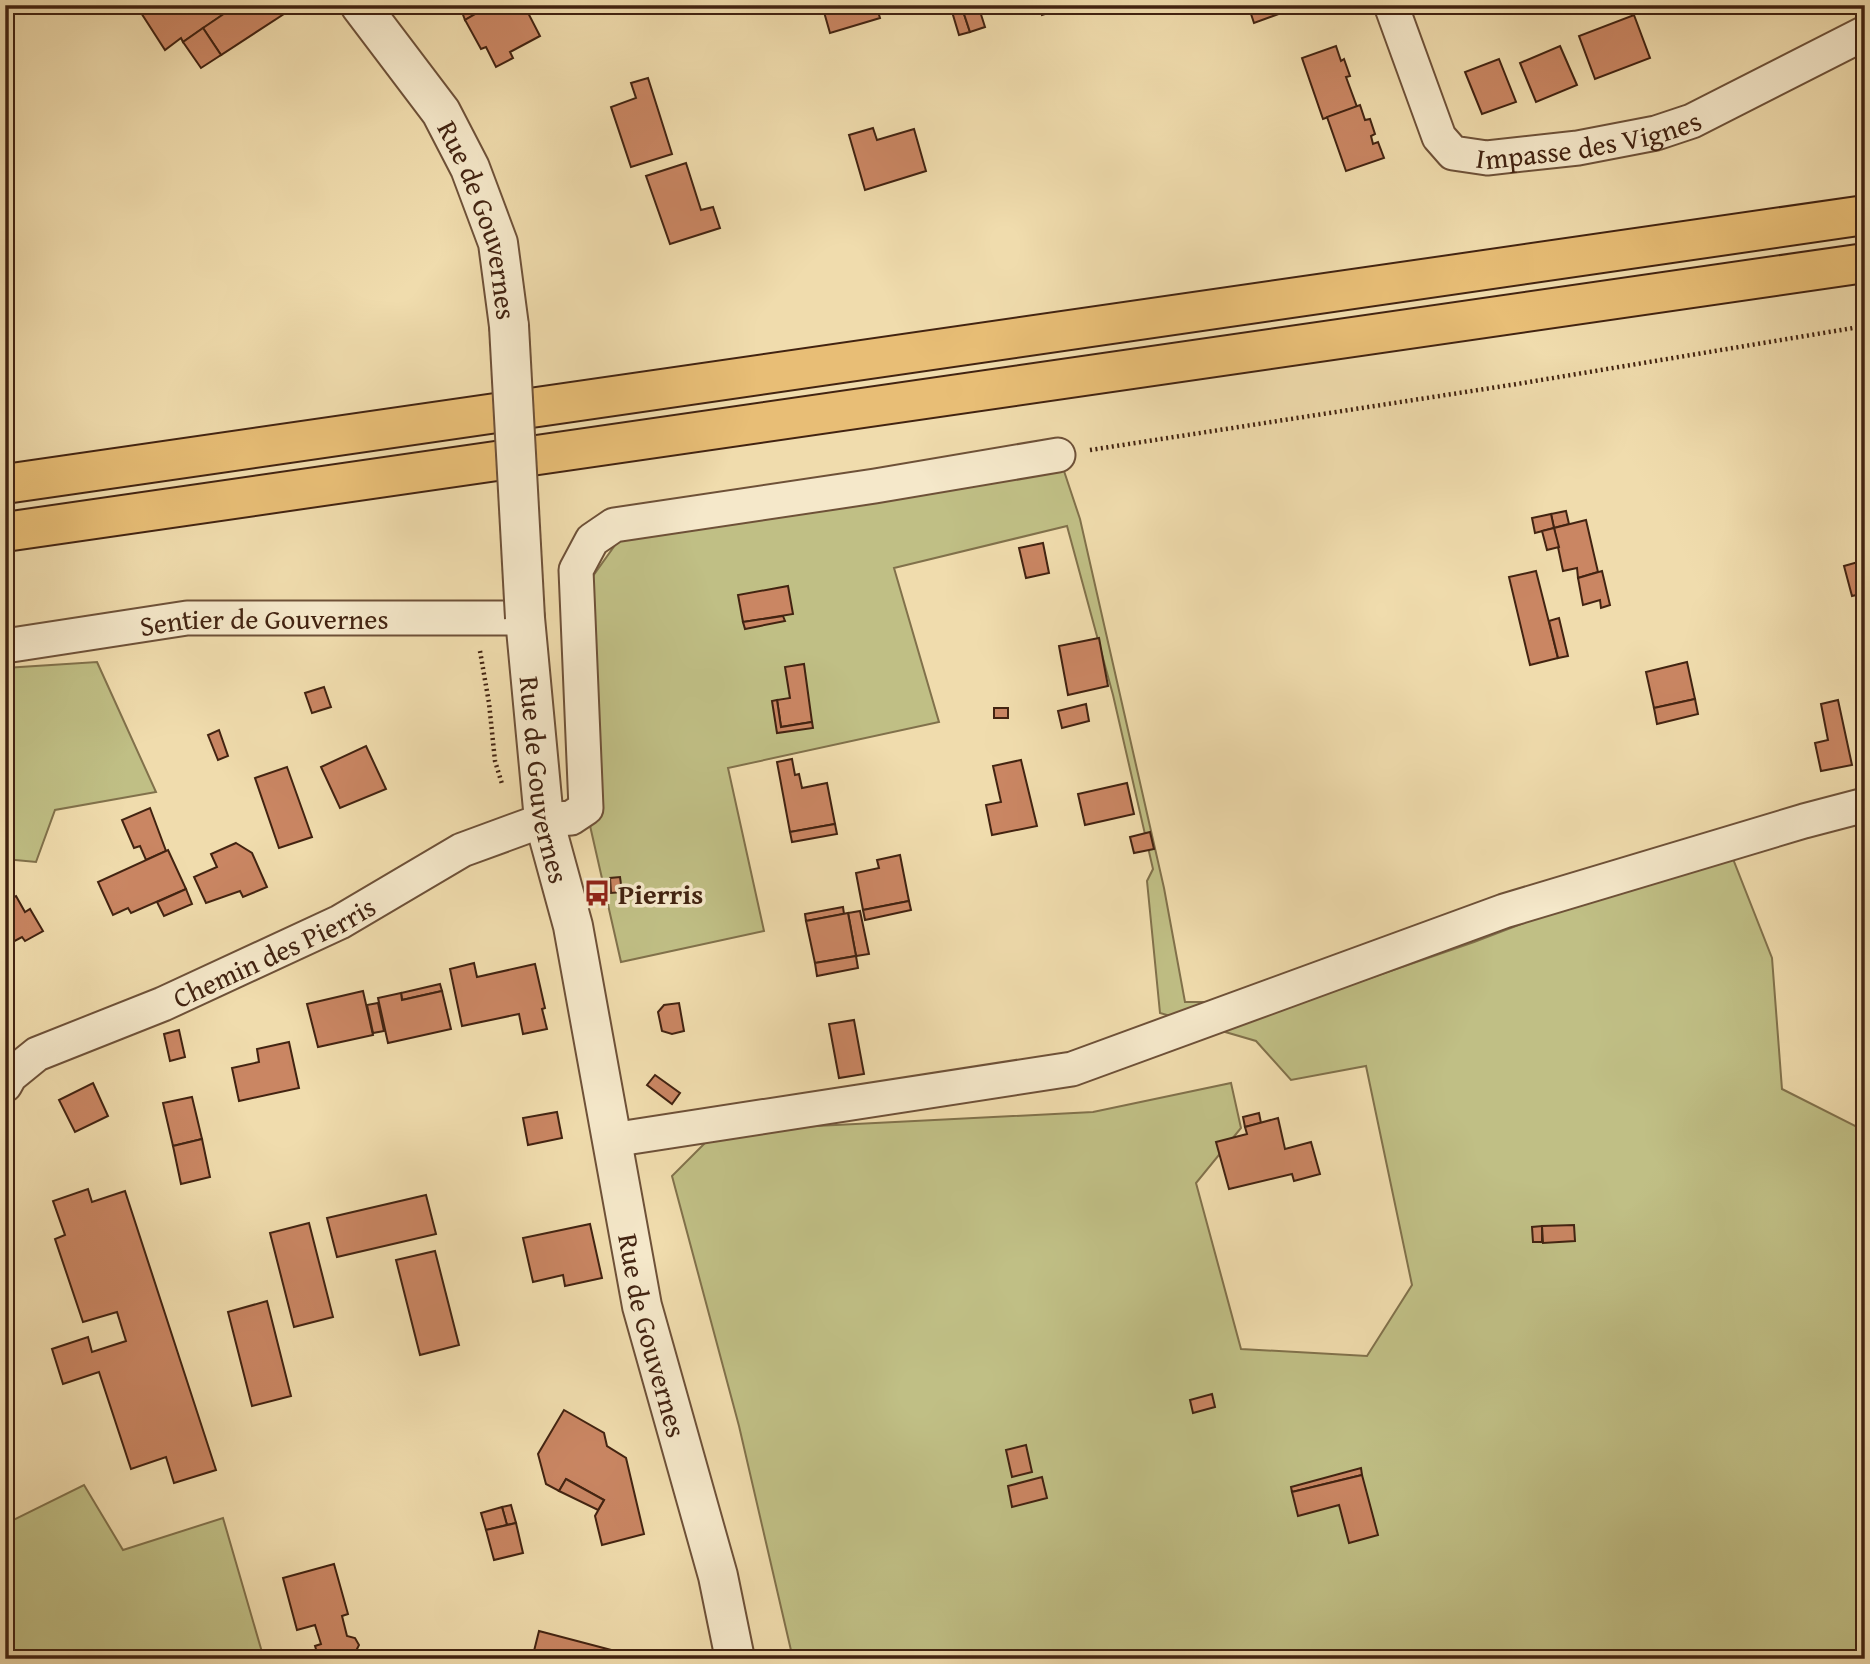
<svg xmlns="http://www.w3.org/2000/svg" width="1870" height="1664" viewBox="0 0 1870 1664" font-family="'Gentium Book Plus',serif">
<rect width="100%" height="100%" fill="#f0dcad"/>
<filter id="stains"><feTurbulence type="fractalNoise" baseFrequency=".00286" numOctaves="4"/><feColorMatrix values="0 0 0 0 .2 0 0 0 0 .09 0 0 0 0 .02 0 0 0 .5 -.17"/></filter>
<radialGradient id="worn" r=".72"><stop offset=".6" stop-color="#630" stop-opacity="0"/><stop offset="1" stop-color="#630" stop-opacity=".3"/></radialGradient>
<!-- green -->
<g fill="#c0bf85" stroke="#81714b" stroke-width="2">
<polygon points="1062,465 1080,519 1164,888 1185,1002 1301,1002 1474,942 1608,891 1733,859 1772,958 1782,1089 1859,1128 1865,1126 1865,1659 793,1659 739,1426 672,1176 717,1131 1093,1112 1231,1083 1241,1128 1196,1183 1241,1349 1367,1356 1412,1285 1366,1066 1291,1080 1256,1041 1160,1013 1147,881 1153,869 1113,695 1067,526 894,568 939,722 728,768 764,931 621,962 586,808 578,597 623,534"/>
<polygon points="97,662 156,792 55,810 36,862 5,859 5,668"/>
<polygon points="84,1485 123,1550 223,1518 264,1659 5,1659 5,1524"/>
</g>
<!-- building -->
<g fill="#ca8663" stroke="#422311" stroke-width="2">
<polygon points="136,5 237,5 183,42 181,38 165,50"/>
<polygon points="237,5 282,5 287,12 221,55 203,28"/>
<polygon points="475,5 491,5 465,20 462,12"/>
<polygon points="491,5 524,5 540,36 510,52 513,58 496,67 486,47 481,49 465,20"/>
<polygon points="822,5 876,5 880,18 830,33"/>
<polygon points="950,5 961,5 970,32 959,35"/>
<polygon points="961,5 978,5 985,27 970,32"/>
<polygon points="1039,5 1070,5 1070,6 1042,15"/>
<polygon points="1248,5 1295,5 1295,8 1254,23"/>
<polygon points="1634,15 1650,58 1595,79 1579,36"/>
<polygon points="203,28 221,55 201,68 183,42"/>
<polygon points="1336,46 1341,61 1344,59 1350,76 1346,77 1357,107 1323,119 1302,58"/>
<polygon points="1560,46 1577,85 1536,102 1520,63"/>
<polygon points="1499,59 1516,102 1482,114 1465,72"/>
<polygon points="648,78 672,154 631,167 611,107 636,98 631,83"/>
<polygon points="1360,105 1365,120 1370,119 1375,134 1371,136 1373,144 1378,142 1384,158 1346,171 1327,117"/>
<polygon points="873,128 877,140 914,129 926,171 865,190 849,135"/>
<polygon points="686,163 701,210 713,207 720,228 670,244 646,176"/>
<polygon points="1566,511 1569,524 1554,528 1551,514"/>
<polygon points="1551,514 1554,528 1535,533 1532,518"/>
<polygon points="1586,520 1598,572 1578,578 1577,568 1563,571 1554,528"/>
<polygon points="1554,528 1559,547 1547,550 1542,531"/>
<polygon points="1043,543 1049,573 1026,578 1019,548"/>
<polygon points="1865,560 1865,593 1852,596 1844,566"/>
<polygon points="1536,571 1558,658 1530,665 1509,577"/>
<polygon points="1602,571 1610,605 1601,608 1600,600 1583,605 1578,578"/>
<polygon points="788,586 793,614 743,622 738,595"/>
<polygon points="783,616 785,621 745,629 743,622"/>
<polygon points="1559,618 1568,656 1558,658 1549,621"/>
<polygon points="1099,638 1108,686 1068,695 1059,646"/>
<polygon points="1687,662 1695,699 1654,708 1646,672"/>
<polygon points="804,664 812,722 781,727 777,700 790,698 785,667"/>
<polygon points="324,687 331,707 312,713 305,693"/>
<polygon points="1695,699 1698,714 1657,724 1654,708"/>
<polygon points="777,700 781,727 812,722 813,728 777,733 772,701"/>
<polygon points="1838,700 1852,765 1821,771 1815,743 1828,740 1821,704"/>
<polygon points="1086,704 1089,721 1062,728 1058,711"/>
<rect x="994" y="708" width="14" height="10"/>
<polygon points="219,730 228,756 218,760 208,735"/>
<polygon points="366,746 386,789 340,808 321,767"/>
<polygon points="792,759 795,775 799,774 802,788 827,783 835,824 790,832 777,762"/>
<polygon points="1021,760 1037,826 992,835 986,805 1001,802 993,766"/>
<polygon points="287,767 312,837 279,848 255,778"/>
<polygon points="1127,783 1134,814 1085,825 1078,794"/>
<polygon points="150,808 166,851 146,860 140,846 134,848 122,820"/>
<polygon points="835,824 837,834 792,842 790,832"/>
<polygon points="1150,832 1154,849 1134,853 1130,837"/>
<polygon points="236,843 252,853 267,887 243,897 240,891 206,903 194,877 217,867 211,854"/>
<polygon points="168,850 186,889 131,913 128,908 113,915 98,882"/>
<polygon points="900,855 909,901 863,910 856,873 879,868 877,860"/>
<polygon points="620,877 622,892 611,893 610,878"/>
<polygon points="186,889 192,904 164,916 157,902"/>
<polygon points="16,896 25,912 30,909 43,931 25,941 22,937 5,946 5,902"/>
<polygon points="909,901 911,910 865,920 863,910"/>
<polygon points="843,907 844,914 806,921 805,914"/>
<polygon points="860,911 869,954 856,956 848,913"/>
<polygon points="848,913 856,956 815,963 806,921"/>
<polygon points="856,956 858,968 817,976 815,963"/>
<polygon points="474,963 477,977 535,964 545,1008 542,1009 547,1029 523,1034 519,1014 462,1026 450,969"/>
<polygon points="440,984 442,991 402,1000 401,993"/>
<polygon points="363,991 373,1035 318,1047 307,1004"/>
<polygon points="442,991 451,1029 388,1043 378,998 401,993 402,1000"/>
<polygon points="378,1003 384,1031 373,1033 367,1005"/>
<polygon points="679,1003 684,1031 672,1034 662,1031 658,1012 664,1005"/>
<polygon points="854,1020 864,1074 839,1078 829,1024"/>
<polygon points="179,1030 185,1057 170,1061 164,1034"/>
<polygon points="289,1042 299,1088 239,1101 232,1068 259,1062 257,1049"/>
<polygon points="655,1075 680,1093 672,1104 647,1085"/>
<polygon points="93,1083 108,1116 75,1132 59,1100"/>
<polygon points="192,1097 202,1139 173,1146 163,1103"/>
<polygon points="557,1112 562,1138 528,1145 523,1118"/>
<polygon points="1259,1113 1261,1123 1245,1127 1243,1117"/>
<polygon points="1278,1118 1285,1149 1311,1142 1320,1174 1294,1181 1292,1174 1229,1189 1216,1142 1247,1134 1245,1127"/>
<polygon points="202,1139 210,1177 181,1184 173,1146"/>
<polygon points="88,1189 92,1202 125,1191 216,1470 174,1483 166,1457 131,1469 99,1372 63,1384 52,1349 88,1337 92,1352 126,1341 117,1312 83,1322 55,1239 65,1235 53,1201"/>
<polygon points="426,1195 436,1234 337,1257 327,1218"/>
<polygon points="309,1223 333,1317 294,1327 270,1233"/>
<polygon points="590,1224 602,1278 565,1286 563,1275 533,1282 523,1238"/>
<polygon points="1574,1225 1575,1241 1543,1243 1542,1226"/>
<polygon points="1542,1226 1542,1242 1533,1242 1532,1227"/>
<polygon points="435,1251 459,1345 420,1355 396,1260"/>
<polygon points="267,1301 291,1396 252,1406 228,1312"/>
<polygon points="1212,1394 1215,1407 1193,1413 1190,1400"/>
<polygon points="564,1410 604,1433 607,1446 626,1458 644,1534 602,1545 595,1516 604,1500 566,1479 559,1491 546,1484 538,1454"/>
<polygon points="1026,1445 1032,1472 1012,1477 1006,1450"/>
<polygon points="1361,1468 1362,1475 1292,1492 1291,1487"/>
<polygon points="1362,1475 1378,1535 1349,1543 1339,1505 1298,1516 1292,1492"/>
<polygon points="1042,1477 1047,1498 1012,1507 1008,1486"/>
<polygon points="566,1479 604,1500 598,1510 559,1491"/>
<polygon points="511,1505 516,1523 507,1525 502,1507"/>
<polygon points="502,1507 507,1525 486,1530 481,1513"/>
<polygon points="516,1523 523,1553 494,1560 486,1530"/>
<polygon points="334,1564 348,1614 342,1616 347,1636 355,1638 359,1645 352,1659 319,1659 315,1646 321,1644 315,1625 297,1630 283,1578"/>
<polygon points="539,1631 619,1652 618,1659 532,1659"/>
</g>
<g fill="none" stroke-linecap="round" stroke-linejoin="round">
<!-- minor casing -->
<g stroke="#6e5138" stroke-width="37">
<g id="minor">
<path id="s1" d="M1391 5 1439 137 1453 153 1487 158 1578 148 1656 133 1692 121 1865 33"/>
<path id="s2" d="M5 646 187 618H525"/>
<path id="s3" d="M5 1085 10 1076 37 1054 163 1004 340 922 462 850 544 820 571 818 586 808 576 570 592 540 614 525 875 486 1058 455"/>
<polyline points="612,1140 1072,1069 1504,911 1804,821 1865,805"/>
</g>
</g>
<!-- tertiary casing -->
<g stroke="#6e5138" stroke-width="42">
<g id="tertiary">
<path id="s4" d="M360 5 441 112 470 168 498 243 509 326"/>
<path id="s5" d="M525 618 544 820 573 926 642 1306 718 1576 735 1659"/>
</g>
</g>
<!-- trunk casing -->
<g stroke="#422311" stroke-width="42">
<g id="trunk">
<polyline points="5,484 1865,215"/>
<polyline points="5,532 1865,263"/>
</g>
</g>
<!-- path -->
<g stroke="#422311" stroke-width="4.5" stroke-dasharray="2 3.5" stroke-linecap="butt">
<polyline points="1090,450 1517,384 1865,326"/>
<polyline points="480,651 489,703 495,761 502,784"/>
</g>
<!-- minor -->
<use href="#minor" stroke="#f5e8ca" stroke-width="33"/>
<!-- tertiary -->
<use href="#tertiary" stroke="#f5e8ca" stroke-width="38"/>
<!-- trunk -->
<use href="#trunk" stroke="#e8be76" stroke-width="38"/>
<!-- tertiary-bridge casing -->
<g stroke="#6e5138" stroke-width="42" stroke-linecap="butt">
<polyline id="tertiary-bridge" points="509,326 525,618"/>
</g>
<!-- tertiary-bridge -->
<use href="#tertiary-bridge" stroke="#f5e8ca" stroke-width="38"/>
</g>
<!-- icons -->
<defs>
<g id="bus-bare" transform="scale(2.1)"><path d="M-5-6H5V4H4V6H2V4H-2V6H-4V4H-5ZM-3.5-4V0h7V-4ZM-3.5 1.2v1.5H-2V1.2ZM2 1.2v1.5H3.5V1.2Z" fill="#8f2418" stroke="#f5e8ca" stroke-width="2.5" paint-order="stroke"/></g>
</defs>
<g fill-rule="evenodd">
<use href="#bus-bare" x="597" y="893"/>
</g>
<g text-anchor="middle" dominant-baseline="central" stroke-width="7" stroke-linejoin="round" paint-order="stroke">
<!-- street labels -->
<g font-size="28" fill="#422311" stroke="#f5e8ca">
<text stroke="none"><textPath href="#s1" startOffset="299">Impasse des Vignes</textPath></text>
<text stroke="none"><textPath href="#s4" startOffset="250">Rue de Gouvernes</textPath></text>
<text stroke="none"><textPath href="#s2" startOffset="261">Sentier de Gouvernes</textPath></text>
<text stroke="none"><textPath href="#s5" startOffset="163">Rue de Gouvernes</textPath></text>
<text stroke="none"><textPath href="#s3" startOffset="303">Chemin des Pierris</textPath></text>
<text stroke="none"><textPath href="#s5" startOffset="730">Rue de Gouvernes</textPath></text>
</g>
<!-- poi labels -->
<g font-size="28" font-weight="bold" fill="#422311" stroke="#f5e8ca" text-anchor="start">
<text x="618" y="893">Pierris</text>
</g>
</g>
<!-- margin -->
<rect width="1870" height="1664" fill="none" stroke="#f0dcad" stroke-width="28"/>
<rect x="7" y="7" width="1856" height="1650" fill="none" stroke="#422311" stroke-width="3.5"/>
<rect x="14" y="14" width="1842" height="1636" fill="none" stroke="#422311" stroke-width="2"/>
<rect width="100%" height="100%" filter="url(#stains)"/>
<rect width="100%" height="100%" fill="url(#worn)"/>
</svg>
